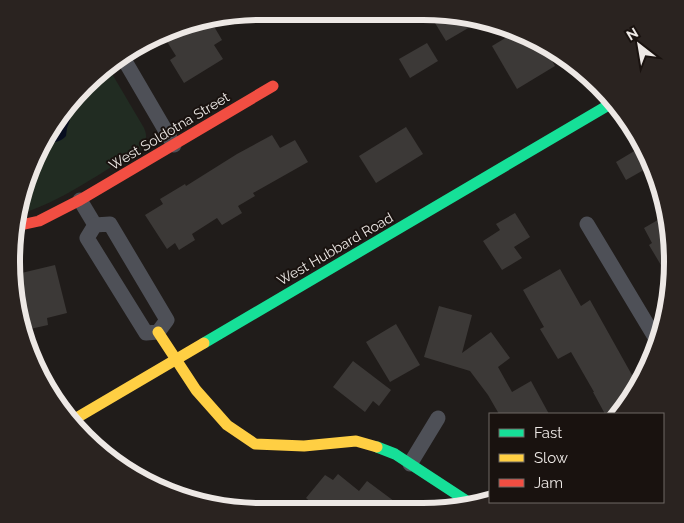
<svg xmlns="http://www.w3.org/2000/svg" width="684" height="523" viewBox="0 0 684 523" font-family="Raleway,sans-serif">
<rect width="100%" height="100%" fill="#201c1a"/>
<!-- green -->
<path fill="#212c22" d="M108 67 144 128C148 137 146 141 140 149 103 171 60 203 17 215 23 168 52 120 84 86 90 79 100 73 108 67Z"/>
<!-- water -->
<path fill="#070d1f" d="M65 110 68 112 70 120 67 128 66 136C55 148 45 135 41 159L34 163 45 137Z"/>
<!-- building -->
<g fill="#3c3937">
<polygon points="432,18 482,20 446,41"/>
<polygon points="200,19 205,27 212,23 222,40 214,45 223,59 184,83 170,60 176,56 166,40"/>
<polygon points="514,33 545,48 555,66 517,89 492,46"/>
<polygon points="427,43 438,61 410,78 399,59"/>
<polygon points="406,127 423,154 376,183 359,156"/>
<polygon points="272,135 280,148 295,140 308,162 253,193 255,196 238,206 242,213 222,225 217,218 192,234 195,240 179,250 175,243 167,249 145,215 163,204 160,199 185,184 186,186 237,154"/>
<polygon points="641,147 649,167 626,180 616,162"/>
<polygon points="515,213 530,237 514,247 522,258 502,270 483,241 500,230 496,224"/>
<polygon points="668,214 668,277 649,245 652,243 644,228"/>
<polygon points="55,265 67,313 47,318 48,325 30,329 28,321 21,322 13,275"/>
<polygon points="560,269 581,306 590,300 637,384 630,401 617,414 605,414 593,392 594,392 571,352 558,359 540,329 544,327 523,290"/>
<polygon points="439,306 472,315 462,353 491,332 510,358 498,367 512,392 531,381 549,414 499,414 488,395 470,371 424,357"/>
<polygon points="396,324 420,365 390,382 366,342"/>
<polygon points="353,361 391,390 379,406 373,401 365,412 333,387"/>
<polygon points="338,474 359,491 367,481 406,510 320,510 306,498 325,475 333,480"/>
</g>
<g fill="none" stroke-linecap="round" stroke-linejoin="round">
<!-- street -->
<g stroke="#4e5057" stroke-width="15">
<polyline points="122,56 174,145"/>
<polyline points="80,200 95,225"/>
<polygon points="110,224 167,320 158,332 146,333 87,238 95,225"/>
<polyline points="587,224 656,339"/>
<polyline points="410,464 438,418"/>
</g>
<!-- fast -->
<g stroke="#16e098" stroke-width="11">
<polyline points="204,343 612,103"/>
<polyline points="377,447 395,454 473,505"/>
</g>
<!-- slow -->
<g stroke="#ffcf43" stroke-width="11">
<polyline points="158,332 196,390 227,425 255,444 304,446 356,441 377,447"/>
<polyline points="73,420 204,343"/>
</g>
<!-- jam -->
<polyline stroke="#f24e42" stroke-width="11" points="16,226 39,221 80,200 273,86"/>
</g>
<g text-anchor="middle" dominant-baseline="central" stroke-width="4" stroke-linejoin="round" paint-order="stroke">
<!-- street labels -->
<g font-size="14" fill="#ede8e5" stroke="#19120f">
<text transform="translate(169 131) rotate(-31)">West Soldotna Street</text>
<text transform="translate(335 249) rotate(-30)">West Hubbard Road</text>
</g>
</g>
<!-- crop -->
<path d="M0 0H684V523H0ZM261 20H423A241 241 0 0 1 664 261V262A241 241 0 0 1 423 503H261A241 241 0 0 1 20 262V261A241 241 0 0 1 261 20Z" fill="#2a2320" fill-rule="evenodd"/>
<path fill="none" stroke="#ede8e5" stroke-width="6" d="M261 20H423A241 241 0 0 1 664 261V262A241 241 0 0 1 423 503H261A241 241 0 0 1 20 262V261A241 241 0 0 1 261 20Z"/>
<!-- legend -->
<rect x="489" y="413" width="175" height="90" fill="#19120f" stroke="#6e6865"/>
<rect x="499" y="429" width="25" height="8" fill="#16e098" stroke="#6e6865"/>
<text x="534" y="438" font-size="15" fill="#ede8e5">Fast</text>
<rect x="499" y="454" width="25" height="8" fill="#ffcf43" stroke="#6e6865"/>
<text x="534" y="463" font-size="15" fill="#ede8e5">Slow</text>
<rect x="499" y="479" width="25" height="8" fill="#f24e42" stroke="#6e6865"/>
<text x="534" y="488" font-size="15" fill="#ede8e5">Jam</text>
<!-- north arrow -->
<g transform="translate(639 45) rotate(329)" stroke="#19120f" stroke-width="4" paint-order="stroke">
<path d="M0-4L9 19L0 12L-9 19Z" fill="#ede8e5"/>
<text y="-8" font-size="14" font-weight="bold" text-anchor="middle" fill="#ede8e5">N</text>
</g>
</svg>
